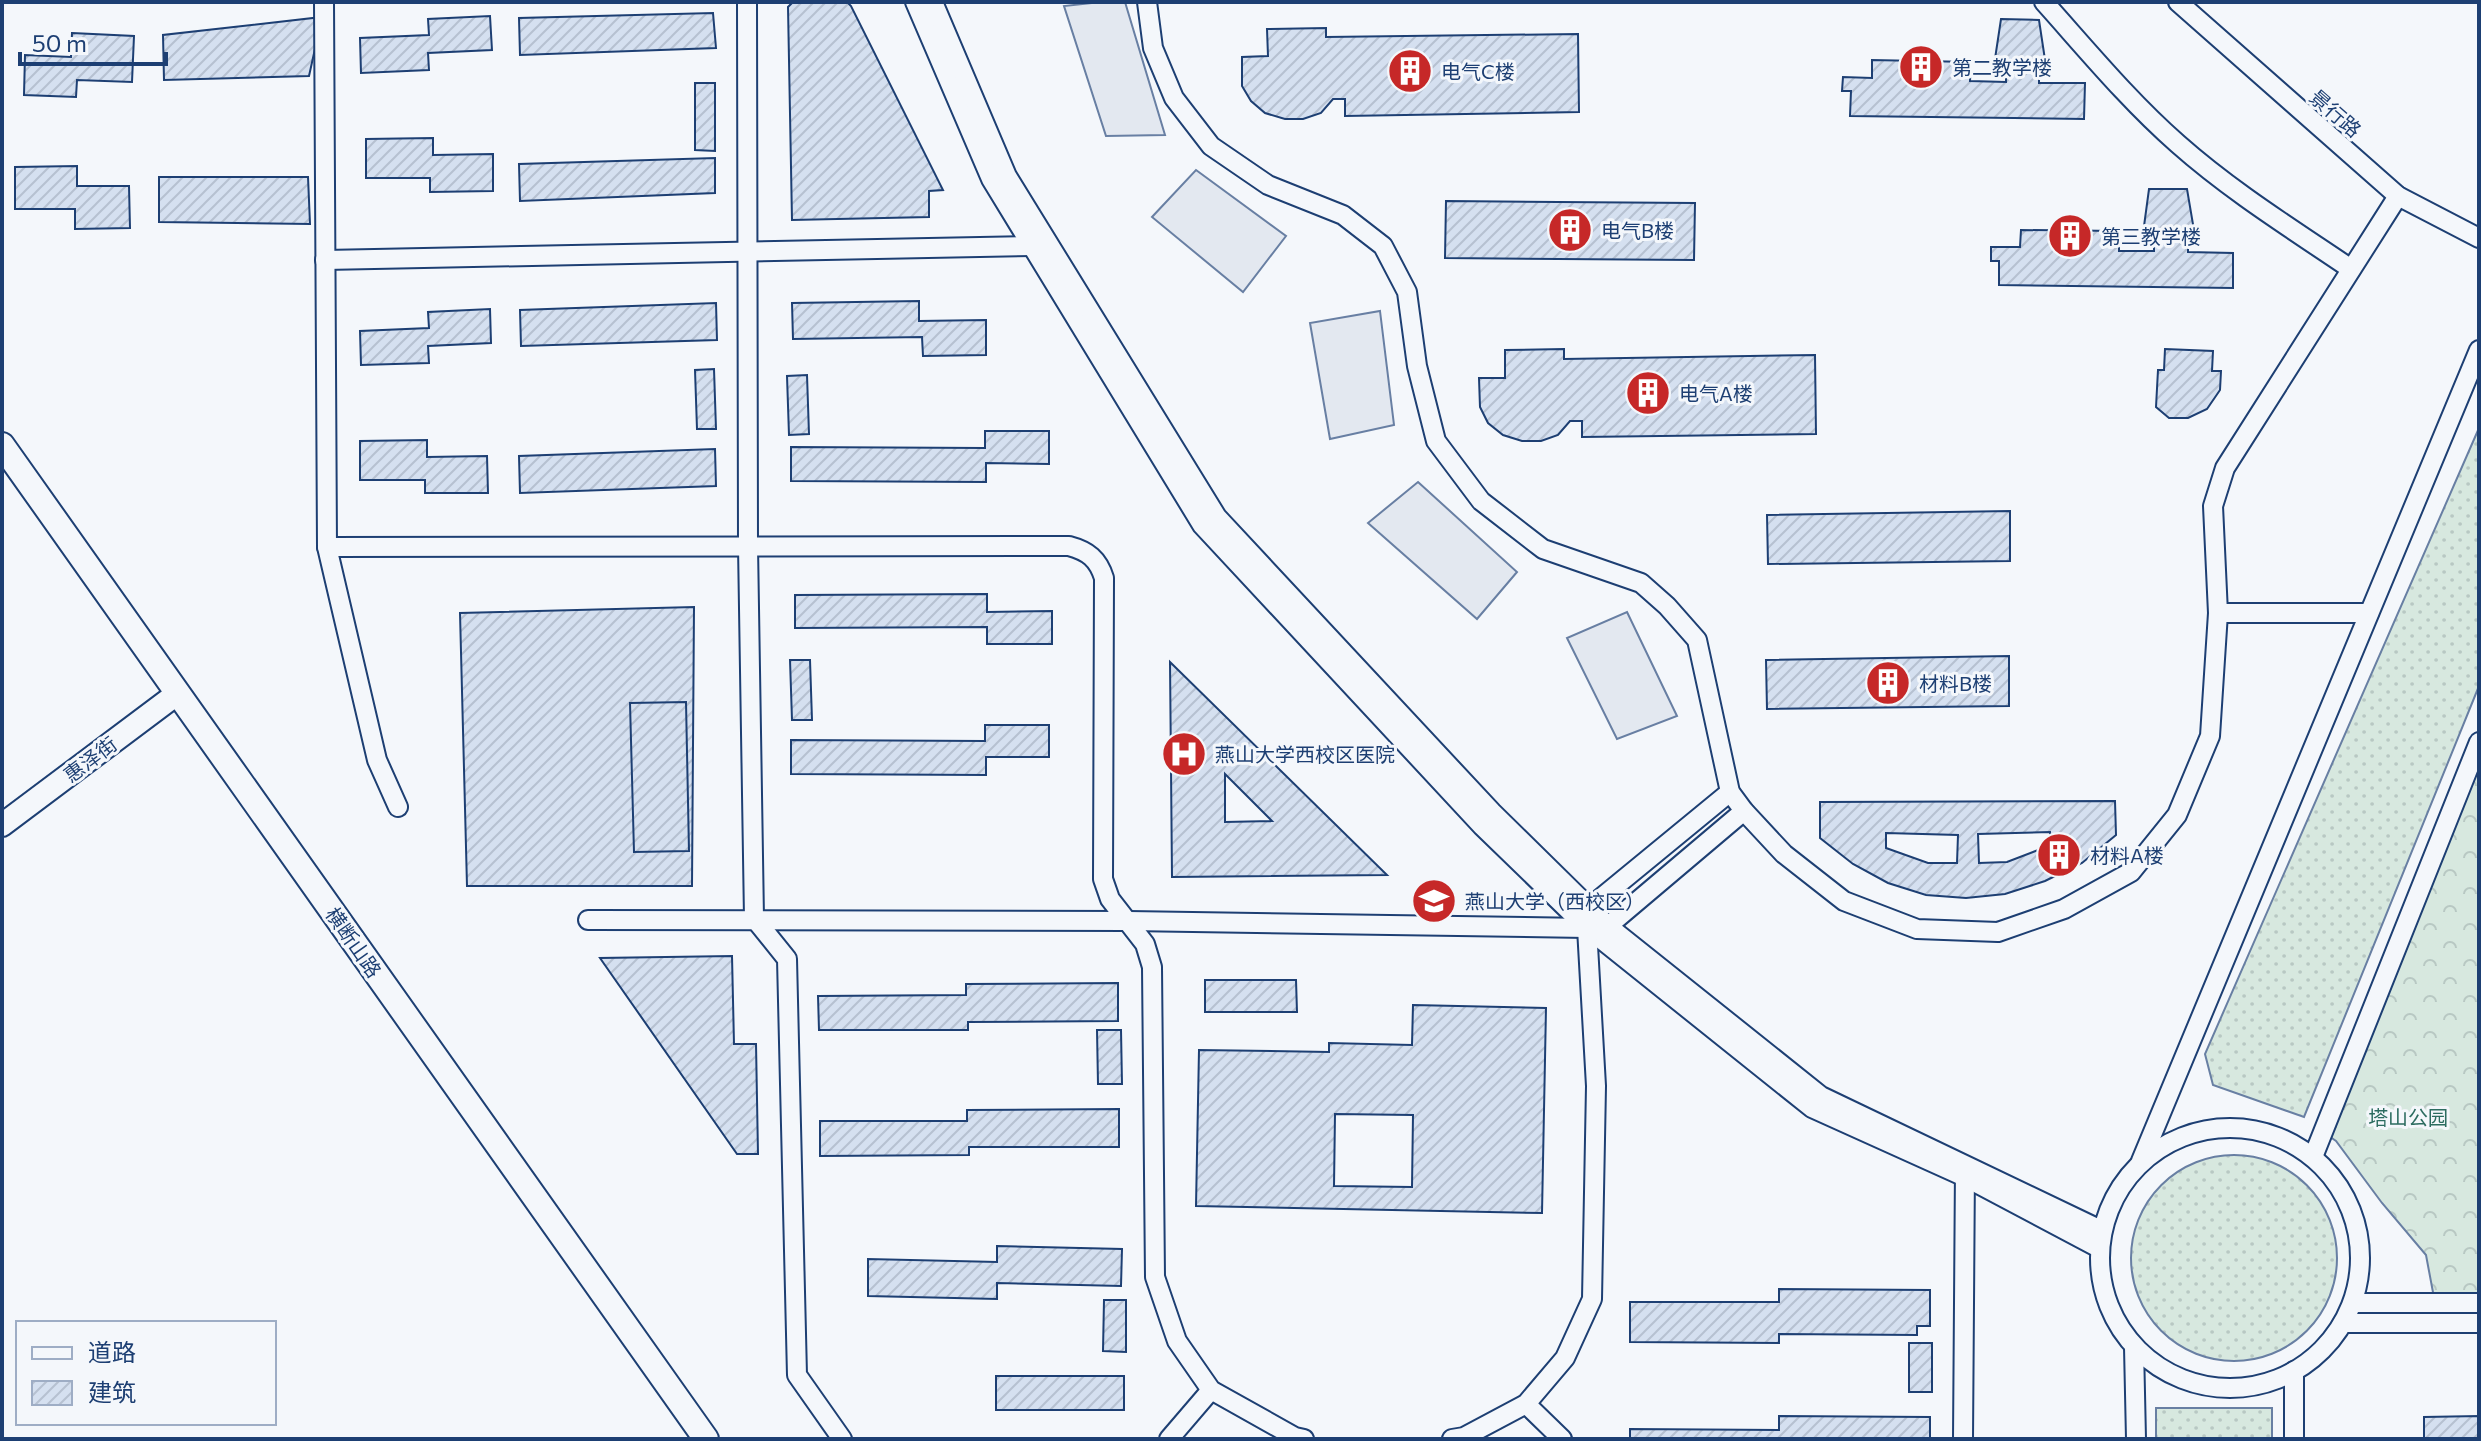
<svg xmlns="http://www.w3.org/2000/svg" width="2481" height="1441" viewBox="0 0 2481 1441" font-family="Commissioner,'Noto Sans SC',sans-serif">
<defs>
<pattern id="grass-dots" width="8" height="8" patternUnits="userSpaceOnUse" patternTransform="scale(2)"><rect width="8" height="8" fill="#d7e8df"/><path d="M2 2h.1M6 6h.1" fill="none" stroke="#b8c8c3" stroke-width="1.8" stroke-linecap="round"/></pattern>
<pattern id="forest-crowns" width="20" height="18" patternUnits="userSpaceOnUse" patternTransform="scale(2)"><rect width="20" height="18" fill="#d7e8df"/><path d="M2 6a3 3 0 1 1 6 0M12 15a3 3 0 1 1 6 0" fill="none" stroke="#b8c8c3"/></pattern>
<pattern id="building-hatch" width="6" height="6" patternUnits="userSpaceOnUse" patternTransform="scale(2)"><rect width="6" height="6" fill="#d5e0f0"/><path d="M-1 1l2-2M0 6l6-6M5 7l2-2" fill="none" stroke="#b6c1d1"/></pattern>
</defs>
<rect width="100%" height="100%" fill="#f4f7fb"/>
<!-- grass -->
<g fill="url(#grass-dots)" stroke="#687fa3" stroke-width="2">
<polygon points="2479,428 2479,686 2304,1117 2213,1085 2205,1054"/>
<circle cx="2234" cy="1258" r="103"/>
<rect x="2156" y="1408" width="116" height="31"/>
</g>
<!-- forest -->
<polygon fill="url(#forest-crowns)" stroke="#687fa3" stroke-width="2" points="2479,742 2479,1303 2435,1303 2426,1255 2382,1203 2336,1141 2323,1132"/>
<!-- parking -->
<g fill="#e3e8f0" stroke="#687fa3" stroke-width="2">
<polygon points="1101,2 1125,2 1165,135 1106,136 1064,6"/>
<polygon points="1196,170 1286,236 1243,292 1152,217"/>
<polygon points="1380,311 1394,425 1330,439 1310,323"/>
<polygon points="1418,482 1517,572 1477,619 1368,523"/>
<polygon points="1627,612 1677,716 1617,739 1567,638"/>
</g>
<!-- building -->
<g fill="url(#building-hatch)" stroke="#1d3f73" stroke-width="2" fill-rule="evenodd">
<polygon points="793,2 847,2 851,6 943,190 929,191 929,217 792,220 788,7"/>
<polygon points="713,13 716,48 520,55 519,18"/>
<polygon points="490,16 492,50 428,53 429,70 361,73 360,38 429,35 428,19"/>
<polygon points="322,17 309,76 164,80 163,35"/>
<polygon points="2001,19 2039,20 2047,73 2039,73 2039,83 2085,83 2084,119 1850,116 1851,91 1842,91 1843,77 1872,78 1872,60 1971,62 1970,81 2006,82 2006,72 1993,72"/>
<polygon points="1326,28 1326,37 1578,34 1579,112 1345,116 1345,99 1333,99 1321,113 1303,119 1285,119 1265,113 1251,101 1242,86 1242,57 1268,56 1267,29"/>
<polygon points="72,33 134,36 132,82 77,80 76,97 24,95 25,55 71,57"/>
<polygon points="695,83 715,83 715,151 695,150"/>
<polygon points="433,138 433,155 493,154 493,191 430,192 430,178 366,178 366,139"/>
<polygon points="715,158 715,193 520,201 519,164"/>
<polygon points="77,166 77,186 129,186 130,228 75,229 75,209 15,209 15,167"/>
<polygon points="159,177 308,177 310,224 159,222"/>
<polygon points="2149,189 2187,189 2196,242 2188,242 2188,252 2233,253 2233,288 1999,285 1999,261 1991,261 1991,247 2020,247 2021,230 2119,231 2119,251 2154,251 2154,241 2142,241"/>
<polygon points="1446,201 1695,203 1694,260 1445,258"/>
<polygon points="919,301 919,321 986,320 986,355 923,356 922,337 793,339 792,303"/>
<polygon points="716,303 717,340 521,346 520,310"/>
<polygon points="490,309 491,343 428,346 429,363 361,365 360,331 429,328 428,312"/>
<polygon points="1564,349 1564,359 1815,355 1816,434 1582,437 1582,421 1570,421 1558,435 1541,441 1522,441 1503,435 1488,423 1480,407 1479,378 1505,378 1505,350"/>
<polygon points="2165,349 2213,351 2212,371 2221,371 2220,390 2207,409 2188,418 2169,418 2156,407 2158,370 2164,370"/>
<polygon points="714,369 716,429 697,429 695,370"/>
<polygon points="807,375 809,434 789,435 787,376"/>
<polygon points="985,431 1049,431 1049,464 986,463 986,482 791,481 791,447 985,448"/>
<polygon points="427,440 427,457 487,456 488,493 425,493 425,480 360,480 360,441"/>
<polygon points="715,449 716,486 520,493 519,456"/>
<polygon points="2010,511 2010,561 1768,564 1767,515"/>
<polygon points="987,594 987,612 1052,611 1052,644 987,644 987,627 795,628 795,595"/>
<polygon points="694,607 692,886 467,886 460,613"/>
<polygon points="2009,656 2009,706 1767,709 1766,660"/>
<polygon points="790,660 810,660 812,720 792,720"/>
<path d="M1170 662 1387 875 1172 877ZM1225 774 1272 821 1225 822Z"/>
<polygon points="686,702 689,851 634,852 630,703"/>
<polygon points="985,725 1049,725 1049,757 986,757 986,775 791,774 791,740 985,741"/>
<path d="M2115 801 2116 835 2082 863 2045 881 2005 894 1966 898 1926 895 1888 883 1853 864 1820 838V802ZM2050 832 2051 845 2007 862 1979 863 1978 834ZM1886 833 1958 835 1957 863H1928L1886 848Z"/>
<polygon points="732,956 734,1044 756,1044 758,1154 737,1154 600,958"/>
<polygon points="1205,980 1296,980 1297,1012 1205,1012"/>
<polygon points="1118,983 1118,1021 968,1022 968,1030 819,1030 818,996 966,995 966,984"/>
<path d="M1413 1005 1546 1008 1542 1213 1196 1206 1199 1050 1329 1052V1043L1412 1045ZM1335 1114 1413 1115 1412 1187 1334 1186Z"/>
<polygon points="1097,1030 1121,1030 1122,1084 1098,1084"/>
<polygon points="1119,1109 1119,1147 969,1147 969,1155 820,1156 820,1121 967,1121 967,1110"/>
<polygon points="997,1246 1122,1249 1121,1286 997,1283 997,1299 868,1296 868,1259 997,1262"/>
<polygon points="1779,1289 1930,1290 1930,1326 1917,1326 1917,1335 1779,1334 1779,1343 1630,1342 1630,1302 1779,1302"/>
<polygon points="1104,1300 1126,1300 1126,1352 1103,1351"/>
<rect x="1909" y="1343" width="23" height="49"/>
<rect x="996" y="1376" width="128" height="34"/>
<polygon points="1779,1416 1930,1417 1930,1439 1630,1439 1630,1429 1779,1430"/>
<polygon points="2479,1416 2479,1439 2424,1439 2424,1417"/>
</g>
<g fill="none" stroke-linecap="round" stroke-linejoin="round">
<!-- minor casing -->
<g stroke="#1d3f73" stroke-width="22">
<g id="minor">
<polyline points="324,2 327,547 377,760 398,807"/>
<polyline points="747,2 748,546 754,918 787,959 797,1375 842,1439"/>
<polyline points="915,2 991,179 1202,525 1482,826 1587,928 1812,1108 1965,1177 2099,1248"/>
<polyline points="933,2 1007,176 1217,517 1492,812 1608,926 1821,1096 2101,1230"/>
<polyline points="1147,2 1153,48 1174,98 1211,146 1268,185 1343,215 1383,246 1407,292 1417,366 1436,441 1481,501 1543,549 1641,583 1667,606 1697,640 1730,792 1744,811 1784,854 1844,901 1917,929 1998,932 2064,909 2131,872 2177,815 2210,736 2218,613 2213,506 2225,468 2398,196"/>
<path d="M2044 2C2087 50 2129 101 2178 144 2231 191 2292 229 2351 269"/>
<polyline points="2178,2 2398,196 2479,238"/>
<polyline points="325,260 1032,246 1040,241"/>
<path d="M327 547 1069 546C1088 551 1098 559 1104 578L1103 879 1110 899 1145 944 1152 967 1155 1277 1177 1341 1211 1390 1295 1437 1304 1439"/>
<polyline points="2218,613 2369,613"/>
<polyline points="588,920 1129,921 1587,928 1608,926 1744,811"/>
<circle cx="2230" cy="1258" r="130"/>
<polyline points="2313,1157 2479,742"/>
<polyline points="2141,1161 2479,350"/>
<polyline points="2353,1303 2479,1303"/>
<polyline points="2343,1323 2479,1323"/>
<polyline points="2134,1347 2136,1439"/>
<polyline points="1526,1404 1562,1439"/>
<polyline points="1169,1439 1211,1390"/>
<polyline points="1452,1439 1464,1437 1526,1404 1565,1358 1592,1299 1596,1086 1587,928 1590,907 1730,792"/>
<polyline points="1963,1439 1965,1167"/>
<polyline points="2294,1439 2294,1371"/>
</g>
</g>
<!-- tertiary casing -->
<g stroke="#1d3f73" stroke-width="26">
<polyline id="tertiary" points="2,825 178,693"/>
</g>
<!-- secondary casing -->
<g stroke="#1d3f73" stroke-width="28">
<polyline id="secondary" points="2,445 706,1439"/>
</g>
<!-- minor -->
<use href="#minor" stroke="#f4f7fb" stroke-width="18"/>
<!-- tertiary -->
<use href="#tertiary" stroke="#f4f7fb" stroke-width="22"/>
<!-- secondary -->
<use href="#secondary" stroke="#f4f7fb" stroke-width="24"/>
</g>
<!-- icons -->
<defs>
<g id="building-disc" transform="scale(2.3)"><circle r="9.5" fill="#c62828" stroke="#f4f7fb"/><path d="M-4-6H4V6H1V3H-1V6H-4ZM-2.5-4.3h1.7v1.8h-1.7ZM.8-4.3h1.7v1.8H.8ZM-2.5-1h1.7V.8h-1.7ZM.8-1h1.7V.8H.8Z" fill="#fff"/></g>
<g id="hospital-disc" transform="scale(2.3)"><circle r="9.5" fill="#c62828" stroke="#f4f7fb"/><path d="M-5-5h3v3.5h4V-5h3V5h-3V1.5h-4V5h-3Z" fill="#fff"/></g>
<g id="university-disc" transform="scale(2.3)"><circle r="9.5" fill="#c62828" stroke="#f4f7fb"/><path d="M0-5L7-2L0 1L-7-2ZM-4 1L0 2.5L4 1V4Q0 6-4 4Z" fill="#fff"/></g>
</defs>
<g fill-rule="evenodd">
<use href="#building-disc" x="1921" y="67"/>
<use href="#building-disc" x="1410" y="71"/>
<use href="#building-disc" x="1570" y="230"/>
<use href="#building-disc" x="2070" y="236"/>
<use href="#building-disc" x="1648" y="393"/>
<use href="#building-disc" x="1888" y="683"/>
<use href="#hospital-disc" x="1184" y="754"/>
<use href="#building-disc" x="2059" y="855"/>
<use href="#university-disc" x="1434" y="901"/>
</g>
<g text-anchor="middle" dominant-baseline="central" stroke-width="6" stroke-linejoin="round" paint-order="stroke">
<!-- poi labels -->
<g font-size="20" fill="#1d3f73" stroke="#f4f7fb" text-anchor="start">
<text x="1952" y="67">第二教学楼</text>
<text x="1441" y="71">电气C楼</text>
<text x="1601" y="230">电气B楼</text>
<text x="2101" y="236">第三教学楼</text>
<text x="1679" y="393">电气A楼</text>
<text x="1919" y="683">材料B楼</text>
<text x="1215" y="754">燕山大学西校区医院</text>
<text x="2090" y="855">材料A楼</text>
<text x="1465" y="901">燕山大学（西校区）</text>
</g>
<!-- street labels -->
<g font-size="20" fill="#1d3f73" stroke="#f4f7fb">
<text transform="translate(2336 113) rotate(41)">景行路</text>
<text transform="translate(90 759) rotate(-37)">惠泽街</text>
<text transform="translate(354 942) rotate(55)">横断山路</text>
</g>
<!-- park labels -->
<g font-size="20" fill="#2c6c60" stroke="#f4f7fb">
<text x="2408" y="1117">塔山公园</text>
</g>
</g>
<!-- border -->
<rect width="2481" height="1441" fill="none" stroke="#1d3f73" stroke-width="8"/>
<!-- legend -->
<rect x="16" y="1321" width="260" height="104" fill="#f4f7fb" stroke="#9eadc5" stroke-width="2"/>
<rect x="32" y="1347" width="40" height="12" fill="#f4f7fb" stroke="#9eadc5" stroke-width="2"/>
<text x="88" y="1361" font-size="24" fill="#1d3f73">道路</text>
<rect x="32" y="1381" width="40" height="24" fill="url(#building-hatch)" stroke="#9eadc5" stroke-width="2"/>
<text x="88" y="1401" font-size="24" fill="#1d3f73">建筑</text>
<!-- scale -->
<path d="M20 52v12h146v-12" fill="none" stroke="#1d3f73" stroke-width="4"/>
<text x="32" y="52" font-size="24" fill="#1d3f73" stroke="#f4f7fb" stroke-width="6" paint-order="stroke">50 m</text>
</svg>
